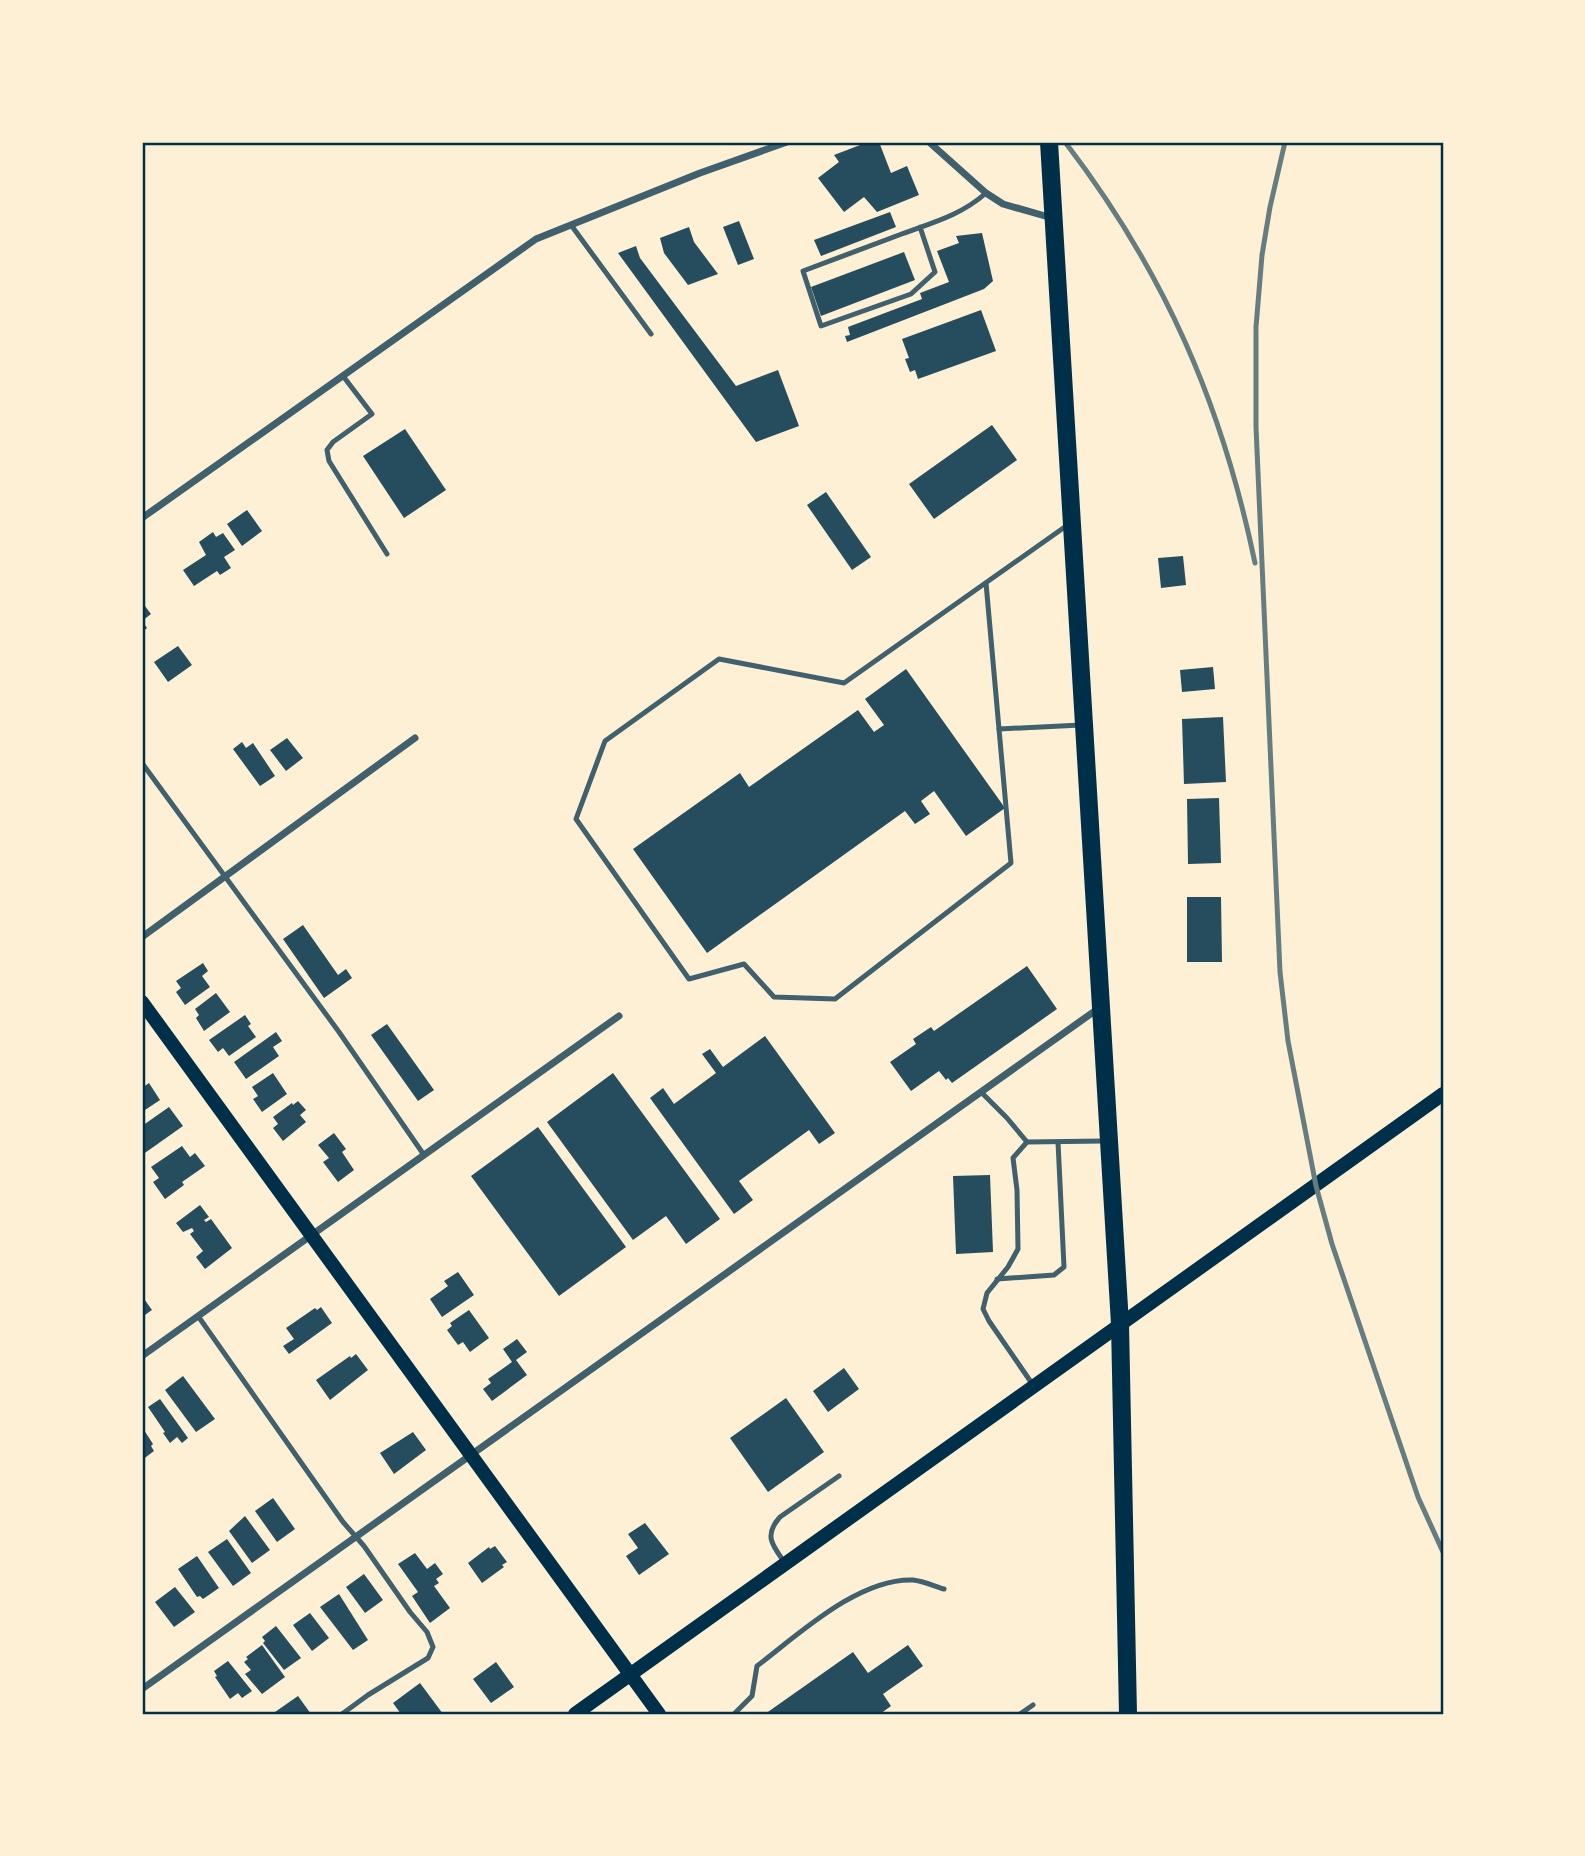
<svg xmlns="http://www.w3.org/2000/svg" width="1585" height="1856" viewBox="0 0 1585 1856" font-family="'PT Serif',serif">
<rect width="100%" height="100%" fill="#fdf0d5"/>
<!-- building -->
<g fill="#264d5e">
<polygon points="868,142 879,142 891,173 907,166 919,195 877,212 864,197 844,212 818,178 839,162 834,155"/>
<polygon points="890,212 896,227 821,256 814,240"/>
<polygon points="739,221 754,259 738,265 723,227"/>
<polygon points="689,227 694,242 718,274 688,285 664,253 660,238"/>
<polygon points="982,233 993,281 984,289 847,342 845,336 850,335 848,327 922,299 920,293 949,282 937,251 959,243 956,236"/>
<polygon points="636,246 640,258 736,386 778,370 799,426 756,442 618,253"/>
<polygon points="904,252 915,280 821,316 811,287"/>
<polygon points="981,310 996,351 918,379 915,370 910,372 905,359 909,358 902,339"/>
<polygon points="992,425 1017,460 934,519 909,484"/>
<polygon points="405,429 446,490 404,518 363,456"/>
<polygon points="826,492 871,557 852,570 807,505"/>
<polygon points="247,510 262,531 242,546 227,524"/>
<polygon points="213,532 216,537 223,533 235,550 224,557 231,568 220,575 217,571 194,586 183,570 206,555 199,542"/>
<polygon points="1183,556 1186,585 1161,588 1158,558"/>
<polygon points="142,602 151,614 142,621 147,628 142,632"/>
<polygon points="178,646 192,665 168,682 154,662"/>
<polygon points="1213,667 1215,689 1182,692 1180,670"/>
<polygon points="906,669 1005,808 966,836 934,791 921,801 930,814 915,824 905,811 707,953 633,849 740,773 749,787 858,710 874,732 884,725 865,699"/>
<polygon points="1223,717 1226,782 1184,784 1182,719"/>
<polygon points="287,738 303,758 286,771 270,750"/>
<polygon points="242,742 246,748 253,743 275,776 260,786 233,749"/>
<polygon points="1219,798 1221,863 1188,864 1187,799"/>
<polygon points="1187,897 1221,897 1222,962 1187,962"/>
<polygon points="303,925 338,975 346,969 352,978 324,998 283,939"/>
<polygon points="203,963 208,971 202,976 210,987 185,1005 176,992 181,988 176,981"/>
<polygon points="1027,966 1057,1009 952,1083 948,1078 946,1080 939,1071 911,1091 890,1062 916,1044 913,1039 931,1027 934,1031"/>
<polygon points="216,993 230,1012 204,1031 196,1018 199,1015 195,1009"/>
<polygon points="245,1015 251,1024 248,1026 256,1037 229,1056 223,1048 218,1052 209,1040"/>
<polygon points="387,1024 434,1090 418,1101 371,1035"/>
<polygon points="276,1032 282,1041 273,1047 279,1056 246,1079 234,1062"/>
<polygon points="765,1036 835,1133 819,1144 809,1130 739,1181 753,1200 734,1214 650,1098 663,1088 674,1104 716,1073 702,1054 710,1049 723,1067"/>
<polygon points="273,1073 287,1094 262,1112 253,1099 258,1096 252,1087"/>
<polygon points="613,1073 720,1219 686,1244 666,1216 633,1240 547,1122"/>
<polygon points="149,1083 160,1100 142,1112 142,1088"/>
<polygon points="298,1101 306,1110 300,1115 306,1122 283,1141 273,1128 278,1124 273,1117 292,1103 293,1105"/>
<polygon points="169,1107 183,1126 142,1155 142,1126"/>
<polygon points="538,1127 626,1247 559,1296 471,1176"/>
<polygon points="334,1133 346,1149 342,1152 354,1170 338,1182 323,1162 329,1158 318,1145"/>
<polygon points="182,1146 190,1157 195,1153 205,1166 182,1182 184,1185 165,1199 153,1182 159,1178 151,1167"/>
<polygon points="990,1175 993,1252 956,1254 953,1176"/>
<polygon points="200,1205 209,1217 204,1220 206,1222 211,1219 232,1248 205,1269 196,1257 203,1251 190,1234 194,1231 192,1228 183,1232 176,1223"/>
<polygon points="458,1272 474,1295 442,1317 430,1299 448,1286 444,1281"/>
<polygon points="142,1296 152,1310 142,1317"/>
<polygon points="321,1307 332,1323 289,1354 283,1346 294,1339 286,1328 315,1308 317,1310"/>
<polygon points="469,1310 489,1338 470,1352 463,1342 458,1345 447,1330 452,1326 450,1323"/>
<polygon points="517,1339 527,1352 516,1360 527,1375 492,1401 483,1389 491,1383 488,1379 512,1362 503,1349"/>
<polygon points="356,1354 368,1370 330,1400 316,1380 350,1356 351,1358"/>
<polygon points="844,1368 859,1389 828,1412 813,1391"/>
<polygon points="183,1376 215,1419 196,1432 165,1390"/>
<polygon points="786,1398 824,1452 768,1492 730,1438"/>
<polygon points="160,1399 188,1438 182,1443 177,1437 170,1443 163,1433 165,1432 148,1407"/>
<polygon points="142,1427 153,1444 151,1446 154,1451 142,1460"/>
<polygon points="413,1432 426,1450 394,1474 380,1453"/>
<polygon points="273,1498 295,1529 277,1542 255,1511"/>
<polygon points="245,1516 270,1550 252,1563 229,1531"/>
<polygon points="645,1523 669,1554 639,1575 626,1556 638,1548 628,1534"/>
<polygon points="227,1539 251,1573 233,1586 208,1552"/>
<polygon points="495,1546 507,1562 502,1565 504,1567 482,1583 468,1563 489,1547 490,1549"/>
<polygon points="415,1553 427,1569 435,1563 443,1574 436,1579 439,1583 434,1586 450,1608 430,1623 412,1596 418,1592 398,1564"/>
<polygon points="197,1556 219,1588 203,1599 200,1596 197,1597 178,1569"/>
<polygon points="364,1574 383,1600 365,1613 346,1587"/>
<polygon points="175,1587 195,1612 174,1627 155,1602"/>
<polygon points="339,1594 368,1640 353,1650 320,1607"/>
<polygon points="310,1613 329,1638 312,1651 293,1625"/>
<polygon points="276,1626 301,1658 284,1670 263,1643 265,1641 262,1637"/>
<polygon points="262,1645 285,1677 262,1694 245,1674 251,1670 244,1662 248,1659 246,1657"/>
<polygon points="908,1645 923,1666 883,1694 891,1706 880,1714 765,1714 853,1652 868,1673"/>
<polygon points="228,1661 252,1691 242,1698 238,1693 230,1699 215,1677 217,1676 214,1671"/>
<polygon points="496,1662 514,1687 491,1703 473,1679"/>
<polygon points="420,1683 443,1714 401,1714 393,1703"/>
<polygon points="298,1696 311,1714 276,1714 275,1712"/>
</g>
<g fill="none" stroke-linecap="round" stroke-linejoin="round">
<!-- service -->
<g stroke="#3f606c" stroke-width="5">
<polyline points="571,225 651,334"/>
<path d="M920 227 935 272 911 294 821 326 803 271C835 259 867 247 899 235 931 223 960 216 986 193"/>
<polyline points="343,376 372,414 333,442 327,450 329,461 387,554"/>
<polyline points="1069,524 844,683 719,659 605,741 576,819 689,979 744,964 774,997 835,999 1011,863 999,729 1081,725"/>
<polyline points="986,583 999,729"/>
<polyline points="142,703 142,704"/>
<polyline points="142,763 339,1032 424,1155"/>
<polyline points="981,1092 1007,1118 1027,1142"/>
<polyline points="997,1279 1054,1275 1064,1267 1058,1142"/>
<polyline points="198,1316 343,1522 364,1546 410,1612 427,1632 433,1647 428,1658 368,1695 342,1714"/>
<polyline points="1033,1385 989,1321 983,1309 987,1293 1008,1267 1018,1249 1017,1190 1013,1158 1027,1142 1104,1141"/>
<path d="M785 1563C773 1546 763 1536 780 1517L839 1476"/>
<path d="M734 1714 752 1696 757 1666C798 1635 858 1578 913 1580 923 1581 934 1586 944 1589"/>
<polyline points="1020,1714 1033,1705"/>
</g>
<!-- minor -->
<g stroke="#3f606c" stroke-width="7">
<polyline points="929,142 986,193 1003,204 1052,218"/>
<polyline points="142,518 536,239 700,173 787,142"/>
<polyline points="142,937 415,738"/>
<polyline points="142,1356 619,1016"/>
<polyline points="142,1689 1099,1008"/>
</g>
<!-- secondary -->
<g stroke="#003049" stroke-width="14">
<polyline points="142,1002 659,1714"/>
<polyline points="575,1714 1443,1094"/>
</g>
<!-- primary -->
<polyline stroke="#003049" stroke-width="18" points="1049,142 1120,1324 1128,1714"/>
<!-- rail -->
<g stroke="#657d81" stroke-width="5">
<path d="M1065 142C1164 271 1222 404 1255 563"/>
<polyline points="1285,142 1270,207 1262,255 1256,327 1256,427 1280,972 1288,1041 1316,1186 1332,1244 1418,1497 1443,1552"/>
</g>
</g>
<!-- border -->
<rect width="1585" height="1856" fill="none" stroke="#fdf0d5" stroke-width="287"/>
<rect x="144" y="144" width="1298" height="1569" fill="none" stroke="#003049" stroke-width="2.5"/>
</svg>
